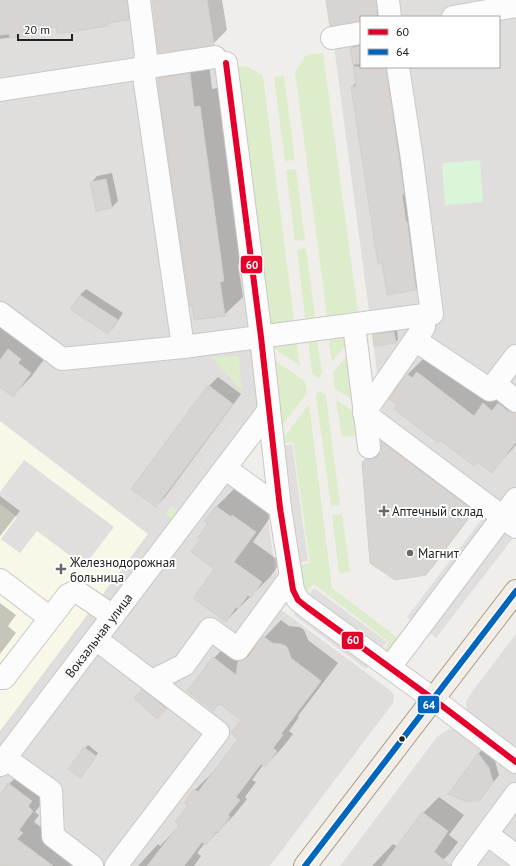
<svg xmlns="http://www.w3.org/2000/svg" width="516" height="866" viewBox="0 0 516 866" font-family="'PT Sans',sans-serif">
<rect width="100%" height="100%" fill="#f0eeeb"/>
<!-- residential -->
<g fill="#dfdedc">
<polygon points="0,0 127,0 138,75 216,64 258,405 242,426 232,425 166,514 173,519 0,750"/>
<polygon points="394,0 516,0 516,520 383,417 334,46 361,41 361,67 499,67 499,17 397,17"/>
<polygon points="221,478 267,511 275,568 282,587 280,609 391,691 394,695 393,703 270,866 0,866 0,774"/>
<polygon points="516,634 516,752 467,711 466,702 471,693"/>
<polygon points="452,728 459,729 516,771 516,866 340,866 437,737 445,731"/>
</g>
<!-- education -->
<polygon fill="#f8f7e8" points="0,421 148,534 0,731"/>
<!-- grass -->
<g fill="#ddeccb">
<polygon points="323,53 359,319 328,324 295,72 306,55"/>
<polygon points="246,66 263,76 295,327 265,331 231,68"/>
<polygon points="284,76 295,160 285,161 274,77"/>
<polygon points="296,169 305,240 295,241 286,170"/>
<polygon points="306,248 316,325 306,326 297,250"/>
<polygon points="328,335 352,337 332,362"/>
<polygon points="317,338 322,373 318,378 312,374 308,339"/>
<polygon points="296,339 300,366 266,343"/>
<polygon points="353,347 360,404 335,389 333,373"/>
<polygon points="239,356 242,391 211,357"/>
<polygon points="271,358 305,381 307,393 278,431"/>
<polygon points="319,391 326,395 340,505 331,506 316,396"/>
<polygon points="336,400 362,416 364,435 342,437"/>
<polygon points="309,404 332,588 403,642 391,658 383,651 389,642 314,584 305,593 296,566 310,563 293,442 279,444"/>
<polygon points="171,507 178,512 173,519 166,515"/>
<polygon points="342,514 350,572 339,573 332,515"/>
</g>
<!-- park -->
<polygon fill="#daf5da" points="480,160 483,202 445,205 442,163"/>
<!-- parking -->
<g fill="#e0dfde">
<polygon points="233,424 242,426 178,512 171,507"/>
<polygon points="292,444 308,561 292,564 277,447"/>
<polygon points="24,460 114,527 84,566 37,531 20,553 1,539 17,517 0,504 0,492"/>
<polygon points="484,516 513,538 436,638 407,617"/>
<polygon points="314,588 387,642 366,669 294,615"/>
</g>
<!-- shadow -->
<g fill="#0003">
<polygon points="0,0 141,0 142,6 128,19 111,21 107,25 57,26 33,29 27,35 0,39"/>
<polygon points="153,0 222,0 227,30 213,44"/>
<polygon points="327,0 392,0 393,17 361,17 361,20"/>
<polygon points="361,38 361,67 403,67 431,274 416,289 352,87 356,82 351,48"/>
<polygon points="208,56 212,89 218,88 241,262 238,265 243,297 224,315 159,79 178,60"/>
<polygon points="112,173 118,201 112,207 91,183 97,176"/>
<polygon points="86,289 123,313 114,327 108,333 80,295"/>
<polygon points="0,312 48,354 31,377 13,396 0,386"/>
<polygon points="397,329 398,340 395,342 374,335 377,332"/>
<polygon points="426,356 510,392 516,387 516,445 492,471 391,399 408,374"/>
<polygon points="218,377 241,394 165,497 156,506 133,489 209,386"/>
<polygon points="388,436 479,504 432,568 425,574 366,459 372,453 378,454 382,452 382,442"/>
<polygon points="236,487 274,512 253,542 281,562 270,577 226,621 215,569 202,539 216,507"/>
<polygon points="0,496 20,511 0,536"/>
<polygon points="0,603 16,615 8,626 16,633 0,654"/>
<polygon points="281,620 289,626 299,627 303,629 305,632 308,640 338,663 298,716 299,717 289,731 293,734 282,748 265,766 263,765 252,780 256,782 245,797 247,799 235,814 206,844 205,843 197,853 201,856 194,866 138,866 158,844 160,846 180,825 195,790 212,773 213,773 239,738 242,720 220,703 213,710 214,658 231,641 247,653 258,644"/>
<polygon points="145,687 169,705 157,717 136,698"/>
<polygon points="88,745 98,753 83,774 85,748"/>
<polygon points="484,748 495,761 499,775 479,800 478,754"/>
<polygon points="26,767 50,793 35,812 39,815 34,822 61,842 88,866 0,866 0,796 9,784"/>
<polygon points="439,797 464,815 449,835 458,842 450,853 437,866 372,866 393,844 398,847 423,813"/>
</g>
<!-- building -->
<g fill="#d7d4d2" stroke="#d3d0cc">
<polygon points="0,0 127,0 129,20 108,23 108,26 57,34 56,27 27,31 28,36 10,38 9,34 0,35"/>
<polygon points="152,0 207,0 214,45 158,53"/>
<polygon points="326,0 376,0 377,17 361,17 361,21 330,26"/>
<polygon points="361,46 361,64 353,64 350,48"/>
<polygon points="353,67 386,67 404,194 402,194 406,222 407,222 416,290 387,295 382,263 378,264 351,87 356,86"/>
<polygon points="190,73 194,107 200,106 224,281 220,282 225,316 194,320 192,306 190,306 159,95 158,78"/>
<polygon points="106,179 112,208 96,211 90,182"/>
<polygon points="80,295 118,320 108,334 70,309"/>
<polygon points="394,332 396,343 374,346 373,334"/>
<polygon points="8,349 21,359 18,363 31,373 13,397 0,387 0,360"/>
<polygon points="417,372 474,416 483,403 492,411 498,403 508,411 516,413 516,442 492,473 478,462 474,466 440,440 438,443 394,409 397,405 389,399 407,374 412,378"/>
<polygon points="208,385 233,404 156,507 131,489"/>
<polygon points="381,441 474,511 426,575 395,580 370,563 362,463 365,459 371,459 377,457 381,452"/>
<polygon points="216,506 231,517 232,515 256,532 234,562 262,582 251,598 248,595 238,609 236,607 226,622 193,598 214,569 191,552 201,539 198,537 208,524 204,521"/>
<polygon points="263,636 272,643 281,644 286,646 288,649 291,658 321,681 281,734 283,735 273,748 277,751 265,767 261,764 236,797 240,800 228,815 230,817 218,833 217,831 206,845 202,842 184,866 147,866 179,825 175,822 188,806 184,803 194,789 198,792 238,739 231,733 241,720 219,703 213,711 187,691 213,657 236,675 238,661 243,660 248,657"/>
<polygon points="142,689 167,709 157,719 134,698"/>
<polygon points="84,747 96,756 81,778 68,769"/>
<polygon points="478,753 489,768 493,782 479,801 465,801 448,794"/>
<polygon points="8,783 32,801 28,806 33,811 19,830 23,833 17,839 53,866 0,866 0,794"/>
<polygon points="422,812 448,831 434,852 451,866 382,866"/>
</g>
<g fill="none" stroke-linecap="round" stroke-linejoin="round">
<!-- minor casing -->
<g stroke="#c9c8c7" stroke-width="24">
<g id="minor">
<polyline points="139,0 146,56 143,69 183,347 432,314 412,159 398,67"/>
<polyline points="388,0 390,17"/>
<polyline points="453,17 516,6"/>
<polyline points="332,38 361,33"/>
<polyline points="226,63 261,337 280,508 293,590 298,600 308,608 433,699 516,762"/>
<polyline points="0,90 215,57"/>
<polyline points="0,313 62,359 183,347"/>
<polyline points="354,325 369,447"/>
<polyline points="424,327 415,340 490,390 516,356"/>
<polyline points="415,340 364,413 516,527"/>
<polyline points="495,384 516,401"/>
<polyline points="225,468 280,508"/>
<polyline points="0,580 50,618"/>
<polyline points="96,639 218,732 116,866"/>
<polyline points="390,667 516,499"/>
<polyline points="0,678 4,678 68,595 76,591 113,616"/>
<polyline points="152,681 184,665 210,629 238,649 290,578"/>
<polyline points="5,758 51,791 53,836 92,866"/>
<path id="s1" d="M0 765 269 410"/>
<polyline points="487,834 516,856"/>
<polyline points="463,866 516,794"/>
</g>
</g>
<!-- major casing -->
<g stroke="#a79c86" stroke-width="24">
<polyline id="major" points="305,866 516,591"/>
</g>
<!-- minor -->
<use href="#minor" stroke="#fdfcfc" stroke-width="22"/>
<!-- major -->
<use href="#major" stroke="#f3ede7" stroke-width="22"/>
<!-- bus-1 casing -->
<g stroke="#fff" stroke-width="9">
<polyline id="bus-1" points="226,63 261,337 280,508 293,590 298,600 308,608 433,699 516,762"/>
</g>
<!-- bus-2 casing -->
<g stroke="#fff" stroke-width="9">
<polyline id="bus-2" points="305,866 516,591"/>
</g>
<!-- bus-1 -->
<use href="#bus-1" stroke="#e4002b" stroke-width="6"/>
<!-- bus-2 -->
<use href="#bus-2" stroke="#0065bd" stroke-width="6"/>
</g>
<!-- markers -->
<g fill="#6a6968" stroke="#fff" stroke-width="1.5">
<path d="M382 505h4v4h4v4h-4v4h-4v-4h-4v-4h4z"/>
<circle cx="410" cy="553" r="4"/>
<path d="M59 563h4v4h4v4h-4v4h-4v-4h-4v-4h4z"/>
</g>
<circle fill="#222" stroke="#fff" stroke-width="1.5" cx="402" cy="739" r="3.5"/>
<g text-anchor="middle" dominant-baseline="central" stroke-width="4" stroke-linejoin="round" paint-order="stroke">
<!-- poi labels -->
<g font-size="13" fill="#222" stroke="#fff" text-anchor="start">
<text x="392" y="511">Аптечный склад</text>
<text x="418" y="553">Магнит</text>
<text x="70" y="562">Железнодорожная<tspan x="70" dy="15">больница</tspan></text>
</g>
<!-- street labels -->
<g font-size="13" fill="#222" stroke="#fff">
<text stroke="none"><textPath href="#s1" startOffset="163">Вокзальная улица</textPath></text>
</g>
</g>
<g stroke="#fff" stroke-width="1.5">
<rect x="240" y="255" width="23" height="19" rx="4" fill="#e4002b"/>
<rect x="341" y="631" width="23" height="19" rx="4" fill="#e4002b"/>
<rect x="417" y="695" width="23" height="19" rx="4" fill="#0065bd"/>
</g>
<g font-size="11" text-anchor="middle" font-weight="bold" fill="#fff">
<text x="252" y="269">60</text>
<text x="353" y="644">60</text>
<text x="429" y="709">64</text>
</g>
<!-- legend -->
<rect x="360" y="16" width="140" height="52" fill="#ffffff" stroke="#a7a7a7"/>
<rect x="368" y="29" width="20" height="6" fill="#e4002b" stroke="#a7a7a7"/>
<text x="396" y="36" font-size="12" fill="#222222">60</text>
<rect x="368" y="49" width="20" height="6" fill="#0065bd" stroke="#a7a7a7"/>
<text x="396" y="56" font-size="12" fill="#222222">64</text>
<!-- scale -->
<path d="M18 34v6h54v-6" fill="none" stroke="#222222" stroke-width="2"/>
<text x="24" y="34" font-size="12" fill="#222222" stroke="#ffffff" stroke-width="3" paint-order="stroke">20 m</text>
</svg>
